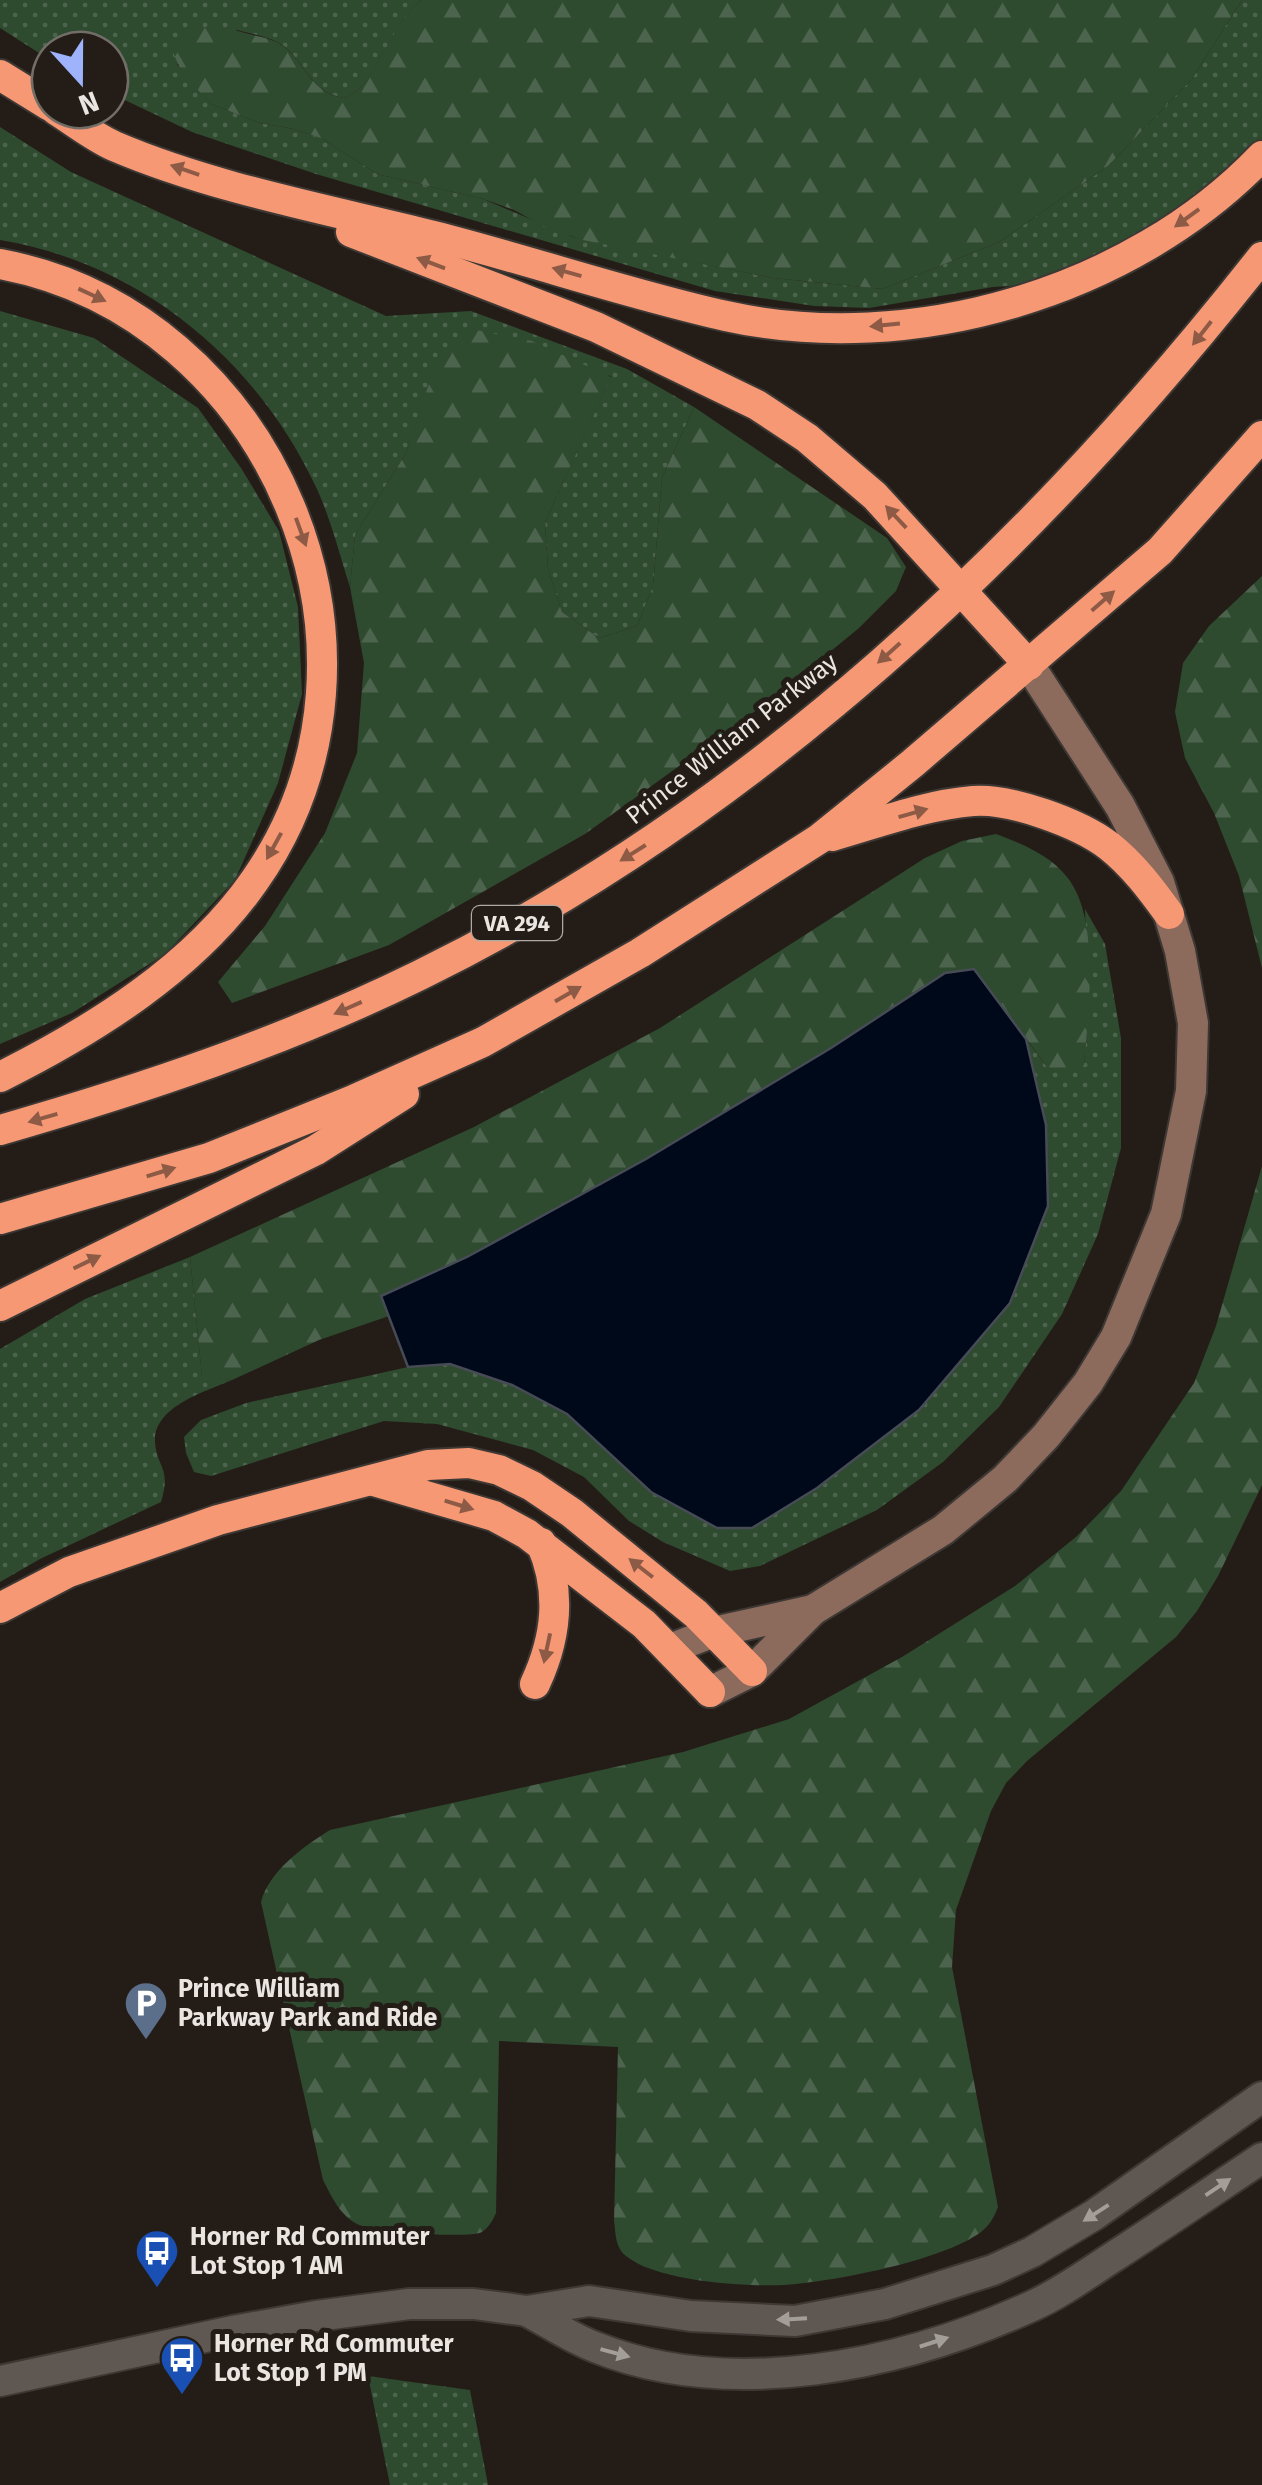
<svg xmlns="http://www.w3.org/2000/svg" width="1262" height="2485" viewBox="0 0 1262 2485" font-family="'Fira Sans',sans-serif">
<defs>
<pattern id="grass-dots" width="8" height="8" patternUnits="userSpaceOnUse" patternTransform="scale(2.5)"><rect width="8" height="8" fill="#2e4a2f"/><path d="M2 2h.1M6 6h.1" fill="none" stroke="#4c644d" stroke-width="1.8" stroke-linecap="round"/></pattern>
<pattern id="forest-firs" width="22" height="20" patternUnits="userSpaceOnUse" patternTransform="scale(2.5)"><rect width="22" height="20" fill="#2e4a2f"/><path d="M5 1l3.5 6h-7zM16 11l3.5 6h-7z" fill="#4c644d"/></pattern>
</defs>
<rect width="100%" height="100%" fill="#241d17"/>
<!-- grass -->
<g fill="url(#grass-dots)">
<path d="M0 0H421C390 25 376 88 344 98 311 93 307 65 284 46 272 37 252 34 237 30L177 64 211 104 260 123 294 129 323 139 377 174 483 199 573 237 773 278 883 289 999 242 1108 166 1192 79 1242 0H1262V140L1209 191 1120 248 1026 285 993 287 869 308 814 306 715 291 316 174 192 132 110 93V50H50V60L0 28Z"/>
<path d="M0 127 71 172 386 316 471 311 627 369 694 407 662 478 653 586 637 626 599 638 562 612 548 569 545 522 611 376 442 350 406 453 355 535 350 587C339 553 330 516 315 485 255 358 139 263 0 240Z"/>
<polygon points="0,311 94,338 198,408 241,468 279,531 298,607 302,694 278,783 235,880 165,954 72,1013 0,1044"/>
<polygon points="1085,909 1105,944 1121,1038 1121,1148 1098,1234 1062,1314 999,1407 943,1462 877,1510 760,1566 730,1571 663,1542 629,1521 584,1477 533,1450 437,1424 384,1421 211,1476 194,1472 186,1453 184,1437 201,1420 246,1403 408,1367 450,1364 512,1385 567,1414 651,1492 717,1528 1046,1125 1026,1039 1047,1067 1084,1065 1088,1004"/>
<path d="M190 1257 202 1376 232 1380C207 1391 154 1406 155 1441 156 1467 172 1467 161 1502L40 1559 0 1582V1349L85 1299Z"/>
<polygon points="368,2376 470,2390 488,2485 390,2485"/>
</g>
<!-- forest -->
<g fill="url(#forest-firs)">
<path d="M421 0H1242L1192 79 1108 166 999 242 883 289 773 278 583 240 547 228 514 210 483 199 377 174 323 139 294 129 260 123 211 104 182 73 173 52C188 20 219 25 249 34 261 37 276 39 286 48 308 68 312 93 344 98 376 88 389 25 421 0Z"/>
<polygon points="476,330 532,341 611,377 545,522 548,569 562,612 599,638 637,626 653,586 662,478 694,407 887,538 906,567 896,591 859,628 776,696 585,834 389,945 232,1003 218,982 265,926 325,833 357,753 364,663 350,587 355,535 406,453 440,351"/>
<polygon points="1262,576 1262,968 1239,876 1214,813 1185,758 1175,712 1183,663 1209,626"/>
<path d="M996 834C1022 844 1049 854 1067 877 1101 919 1088 1013 1084 1065L1069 1072 1047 1067 975 969 945 973 831 1048 646 1159 467 1257 382 1296 389 1316 319 1340 232 1380 202 1377 190 1257 474 1127 660 1028 925 858 962 841Z"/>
<path d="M1262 1166V1485L1218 1576 1197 1611 1176 1637 1027 1761 1006 1783 991 1811 956 1910 952 1967 998 2207C994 2217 990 2225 981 2232 942 2261 832 2282 783 2285 744 2287 656 2281 626 2256 615 2247 616 2234 614 2221L618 2047 499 2041 496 2213C493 2220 489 2227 482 2232 471 2239 370 2232 357 2224 339 2214 332 2197 323 2180L261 1902C269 1871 304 1846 330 1830L683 1752 789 1719 902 1657 1015 1586 1076 1537 1121 1491 1194 1383 1216 1326Z"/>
</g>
<!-- water -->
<polygon fill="#000919" stroke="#464b55" stroke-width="2.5" points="974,969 1026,1039 1046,1125 1048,1206 1010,1303 919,1410 817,1488 752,1528 717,1528 651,1492 567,1414 512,1385 450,1364 408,1367 381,1296 467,1257 646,1159 831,1048 945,973"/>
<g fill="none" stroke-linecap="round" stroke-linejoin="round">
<!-- street casing -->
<g stroke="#3e3835" stroke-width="34">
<g id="street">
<path d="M527 2311C549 2323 571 2338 595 2347 731 2402 902 2365 1032 2306 1059 2294 1084 2276 1110 2259 1161 2226 1211 2192 1262 2158"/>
<polyline points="0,2381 233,2331 316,2316 409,2304 474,2304 527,2311 589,2301 691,2316 795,2321 885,2304 993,2270 1032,2252 1094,2215 1262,2097"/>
</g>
</g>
<!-- secondary casing -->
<g stroke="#3e3835" stroke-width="34">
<g id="secondary">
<polyline points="670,1649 714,1632 813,1610"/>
<polyline points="710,1692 752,1671 813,1610 943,1530 1005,1479 1046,1436 1088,1383 1116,1337 1166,1214 1191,1091 1193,1023 1180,951 1159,882 1120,806 1029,665"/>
</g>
</g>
<!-- highway casing -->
<g stroke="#3e3835" stroke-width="34">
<g id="highway">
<polyline points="0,75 50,106"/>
<path d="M56 110C75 122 94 137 114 146 212 188 330 210 434 236 532 261 628 294 726 316 910 357 1131 293 1262 156"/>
<polyline points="351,232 596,327 757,405 807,438 875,496 1029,665"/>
<path d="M0 264C272 315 415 651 255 880 194 968 94 1030 0 1077"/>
<path d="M832 836C878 823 925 805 973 801 1010 798 1079 823 1109 846 1133 865 1151 889 1169 914"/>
<path d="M0 1130C143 1089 286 1041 420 975 754 811 1034 547 1262 257"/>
<polyline points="0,1219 209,1158 351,1101 483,1042 640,953 819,839 913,763 1160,551 1262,436"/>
<polyline points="0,1306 316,1150 404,1094"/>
<polyline points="374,1481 494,1516 527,1534 644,1624 710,1692"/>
<polyline points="0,1608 69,1572 218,1520 428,1465 469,1463 499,1470 532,1486 572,1513 696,1614 752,1671"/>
<path d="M535 1684C557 1637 562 1591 541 1543"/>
</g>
</g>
<!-- street -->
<use href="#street" stroke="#5f5751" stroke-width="30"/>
<!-- secondary -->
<use href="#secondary" stroke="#8c6a5c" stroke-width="30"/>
<!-- highway -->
<use href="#highway" stroke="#f69874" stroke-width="30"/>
</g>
<!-- one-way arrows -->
<defs><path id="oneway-solid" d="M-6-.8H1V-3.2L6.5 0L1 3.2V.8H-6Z" transform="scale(2.5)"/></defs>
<g fill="#8d5a46">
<use href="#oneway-solid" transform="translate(185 170) rotate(-161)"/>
<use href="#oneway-solid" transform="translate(1187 218) rotate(144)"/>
<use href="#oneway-solid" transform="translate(431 263) rotate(-159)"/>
<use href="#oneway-solid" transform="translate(567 272) rotate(-164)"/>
<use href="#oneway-solid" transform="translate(92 295) rotate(25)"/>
<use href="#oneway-solid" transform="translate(885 325) rotate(174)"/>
<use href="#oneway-solid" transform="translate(1202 333) rotate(128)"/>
<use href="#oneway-solid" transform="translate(896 517) rotate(-133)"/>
<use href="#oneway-solid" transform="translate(301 532) rotate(70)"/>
<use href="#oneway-solid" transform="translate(1103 601) rotate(-41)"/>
<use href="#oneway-solid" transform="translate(889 653) rotate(138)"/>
<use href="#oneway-solid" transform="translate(913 813) rotate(-16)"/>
<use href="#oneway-solid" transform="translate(274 846) rotate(119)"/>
<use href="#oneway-solid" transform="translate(633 853) rotate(148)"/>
<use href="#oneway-solid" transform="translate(568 994) rotate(-30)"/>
<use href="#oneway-solid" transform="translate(348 1008) rotate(156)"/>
<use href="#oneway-solid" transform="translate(43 1118) rotate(164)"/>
<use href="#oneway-solid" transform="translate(161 1172) rotate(-17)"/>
<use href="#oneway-solid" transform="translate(87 1262) rotate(-26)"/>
<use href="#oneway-solid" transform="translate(459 1505) rotate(17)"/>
<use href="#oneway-solid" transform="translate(641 1568) rotate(-142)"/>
<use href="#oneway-solid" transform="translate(547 1648) rotate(102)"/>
</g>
<g fill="#a49e99">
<use href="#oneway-solid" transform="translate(1218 2187) rotate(-34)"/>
<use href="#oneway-solid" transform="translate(1096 2213) rotate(147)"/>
<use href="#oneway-solid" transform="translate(792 2319) rotate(177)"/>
<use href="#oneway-solid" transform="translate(934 2342) rotate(-18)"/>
<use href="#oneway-solid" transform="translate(615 2353) rotate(15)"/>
</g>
<!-- icons -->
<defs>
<g id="parking-pin" transform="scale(2.25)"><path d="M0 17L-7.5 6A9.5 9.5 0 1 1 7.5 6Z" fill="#5c6f8a" stroke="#241d17"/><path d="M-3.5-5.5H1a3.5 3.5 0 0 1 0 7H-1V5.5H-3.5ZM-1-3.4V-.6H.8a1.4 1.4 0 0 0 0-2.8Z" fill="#fff"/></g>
<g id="bus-pin" transform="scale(2.25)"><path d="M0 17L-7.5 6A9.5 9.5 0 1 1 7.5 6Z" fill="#1a4fb4" stroke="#241d17"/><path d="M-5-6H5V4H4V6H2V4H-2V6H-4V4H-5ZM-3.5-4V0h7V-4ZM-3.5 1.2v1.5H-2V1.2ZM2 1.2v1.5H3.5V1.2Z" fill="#fff"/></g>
</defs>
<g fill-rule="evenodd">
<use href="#parking-pin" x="146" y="2003"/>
<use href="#bus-pin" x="157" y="2251"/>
<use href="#bus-pin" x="182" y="2358"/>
</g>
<g text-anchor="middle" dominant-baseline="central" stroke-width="10" stroke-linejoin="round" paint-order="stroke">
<!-- shield labels -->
<rect fill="#241d17" stroke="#afa9a4" stroke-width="2.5" x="472" y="906" width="90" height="34" rx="8"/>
<g font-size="22" font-weight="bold" fill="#eae5e1">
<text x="517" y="923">VA 294</text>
</g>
<!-- street labels -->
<g font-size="25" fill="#eae5e1" stroke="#241d17">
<text transform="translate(732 739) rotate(-38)">Prince William Parkway</text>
</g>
<!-- poi labels -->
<g font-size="25" font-weight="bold" fill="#eae5e1" stroke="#241d17" text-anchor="start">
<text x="178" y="1989">Prince William<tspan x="178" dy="29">Parkway Park and Ride</tspan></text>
<text x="190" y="2237">Horner Rd Commuter<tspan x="190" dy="29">Lot Stop 1 AM</tspan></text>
<text x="214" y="2344">Horner Rd Commuter<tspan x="214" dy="29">Lot Stop 1 PM</tspan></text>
</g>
</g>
<!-- north arrow -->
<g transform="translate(80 80) rotate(159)"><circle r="48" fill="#241d17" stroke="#736d68" stroke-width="2.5"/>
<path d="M0-8L18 38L0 25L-18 38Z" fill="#9fb3fd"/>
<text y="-15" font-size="28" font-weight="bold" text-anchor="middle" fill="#eae5e1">N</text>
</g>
</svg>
